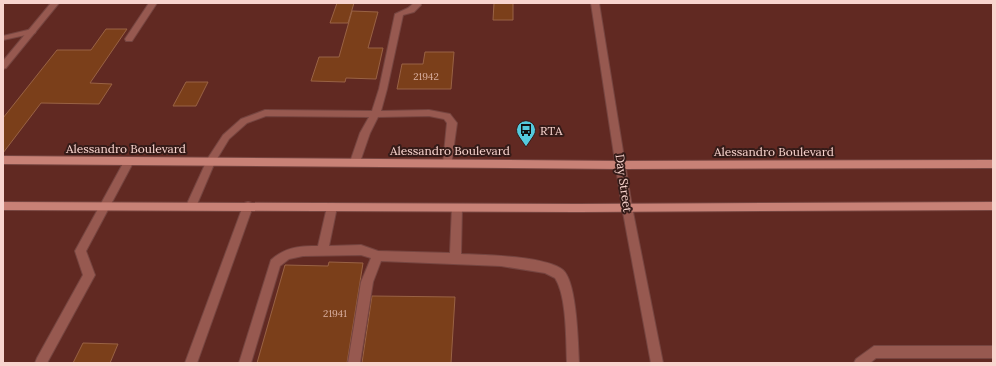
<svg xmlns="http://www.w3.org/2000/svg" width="996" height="366" viewBox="0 0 996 366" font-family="Lora,serif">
<rect width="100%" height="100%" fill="#612922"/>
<!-- building -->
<g fill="#7b3f1a" stroke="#996244">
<polygon points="337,3 354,3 348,23 330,23"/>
<polygon points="494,3 513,3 513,20 493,20"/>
<polygon points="352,11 378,12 368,48 383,48 376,79 346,78 345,82 311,81 319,57 339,57"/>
<polygon points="106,29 127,29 90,83 112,84 99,104 41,103 3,153 3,118 57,50 91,50"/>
<polygon points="425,52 454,52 451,89 397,89 402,64 423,64"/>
<polygon points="186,82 208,82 196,106 173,106"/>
<polygon points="329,262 363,263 347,363 257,363 285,265 328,266"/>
<polygon points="372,296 455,297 451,363 362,363"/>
<polygon points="83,343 118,344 110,363 73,363"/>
</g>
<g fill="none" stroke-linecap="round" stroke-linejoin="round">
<!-- lane casing -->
<g stroke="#764540" stroke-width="2">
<g id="lane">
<polygon points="149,3 157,3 132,41 126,41 125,39"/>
<polygon points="414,3 420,3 421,5 414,12 403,15 387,89 381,111 429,110 450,114 457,123 451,166 448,167 443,163 447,123 444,119 429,116 378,117 370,133 360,162 355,166 350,162 360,133 369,117 266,116 247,123 229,139 215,162 195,209 187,209 186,206 208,158 223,135 241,119 265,110 372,111 379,89 395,14 408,8"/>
<polygon points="32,29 36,31 35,33 3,40 3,36"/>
<polygon points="129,157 134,161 86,251 95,275 47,363 35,363 37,358 83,275 75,251 126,158"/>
<polygon points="248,202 252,203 253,206 197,363 185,363 243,206 244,203"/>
<path d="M332 203 336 204 337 207 329 246 361 245 378 251 450 253 452 207 453 204H461L462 207 461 254C484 255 546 256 563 270 577 282 578 345 579 363H567C566 341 567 296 555 278L545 273 501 266 381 261 373 282 360 363H348L361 282 371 258 361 255 303 256 289 259 280 266 251 363H239L271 260C285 247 300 246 318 246L327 207 328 204Z"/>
<polygon points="874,346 993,346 993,358 876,358 870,363 854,363 856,359"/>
</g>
</g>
<!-- street casing -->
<g stroke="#764540" stroke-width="2">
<g id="street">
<polygon points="51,3 59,3 6,68 3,69 3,61"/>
<polygon points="627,203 631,204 632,207 663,363 651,363 622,207 623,204"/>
</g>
</g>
<!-- secondary casing -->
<g stroke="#764540" stroke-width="2">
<polygon id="secondary" points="591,3 599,3 632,207 631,210 623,210 622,207"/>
</g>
<!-- primary casing -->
<g stroke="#764540" stroke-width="2">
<g id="primary">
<polygon points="3,156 621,161 993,160 993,168 621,169 3,164"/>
<polygon points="3,202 578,204 993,202 993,210 578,212 3,210"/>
</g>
</g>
<!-- lane -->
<use href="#lane" fill="#975950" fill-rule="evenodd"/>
<!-- street -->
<use href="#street" fill="#975950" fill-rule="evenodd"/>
<!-- secondary -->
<use href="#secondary" fill="#975950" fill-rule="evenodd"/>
<!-- primary -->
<use href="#primary" fill="#c88176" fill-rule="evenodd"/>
</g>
<!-- icons -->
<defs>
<g id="bus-pin" transform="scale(1)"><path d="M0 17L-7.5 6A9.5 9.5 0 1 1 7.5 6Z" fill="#54cadd" stroke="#351b18"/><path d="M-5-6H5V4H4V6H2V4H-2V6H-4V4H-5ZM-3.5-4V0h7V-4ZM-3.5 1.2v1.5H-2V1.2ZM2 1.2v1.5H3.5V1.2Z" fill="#111"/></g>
</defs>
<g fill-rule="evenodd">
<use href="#bus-pin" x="526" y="130"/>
</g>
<g text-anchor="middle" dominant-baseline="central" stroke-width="4" stroke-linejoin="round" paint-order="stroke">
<!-- number labels -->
<g font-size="10" fill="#d9afa1">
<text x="426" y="76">21942</text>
<text x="335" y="313">21941</text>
</g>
<!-- poi labels -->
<g font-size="12" fill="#f8d4ce" stroke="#351b18" text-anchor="start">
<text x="540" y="130">RTA</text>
</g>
<!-- street labels -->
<g font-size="12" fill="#f8d4ce" stroke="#351b18">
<text x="126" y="148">Alessandro Boulevard</text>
<text x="450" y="150">Alessandro Boulevard</text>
<text x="774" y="151">Alessandro Boulevard</text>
<text transform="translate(624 183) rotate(82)">Day Street</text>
</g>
</g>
<!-- border -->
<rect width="996" height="366" fill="none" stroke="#f8d4ce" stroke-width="8"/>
</svg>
